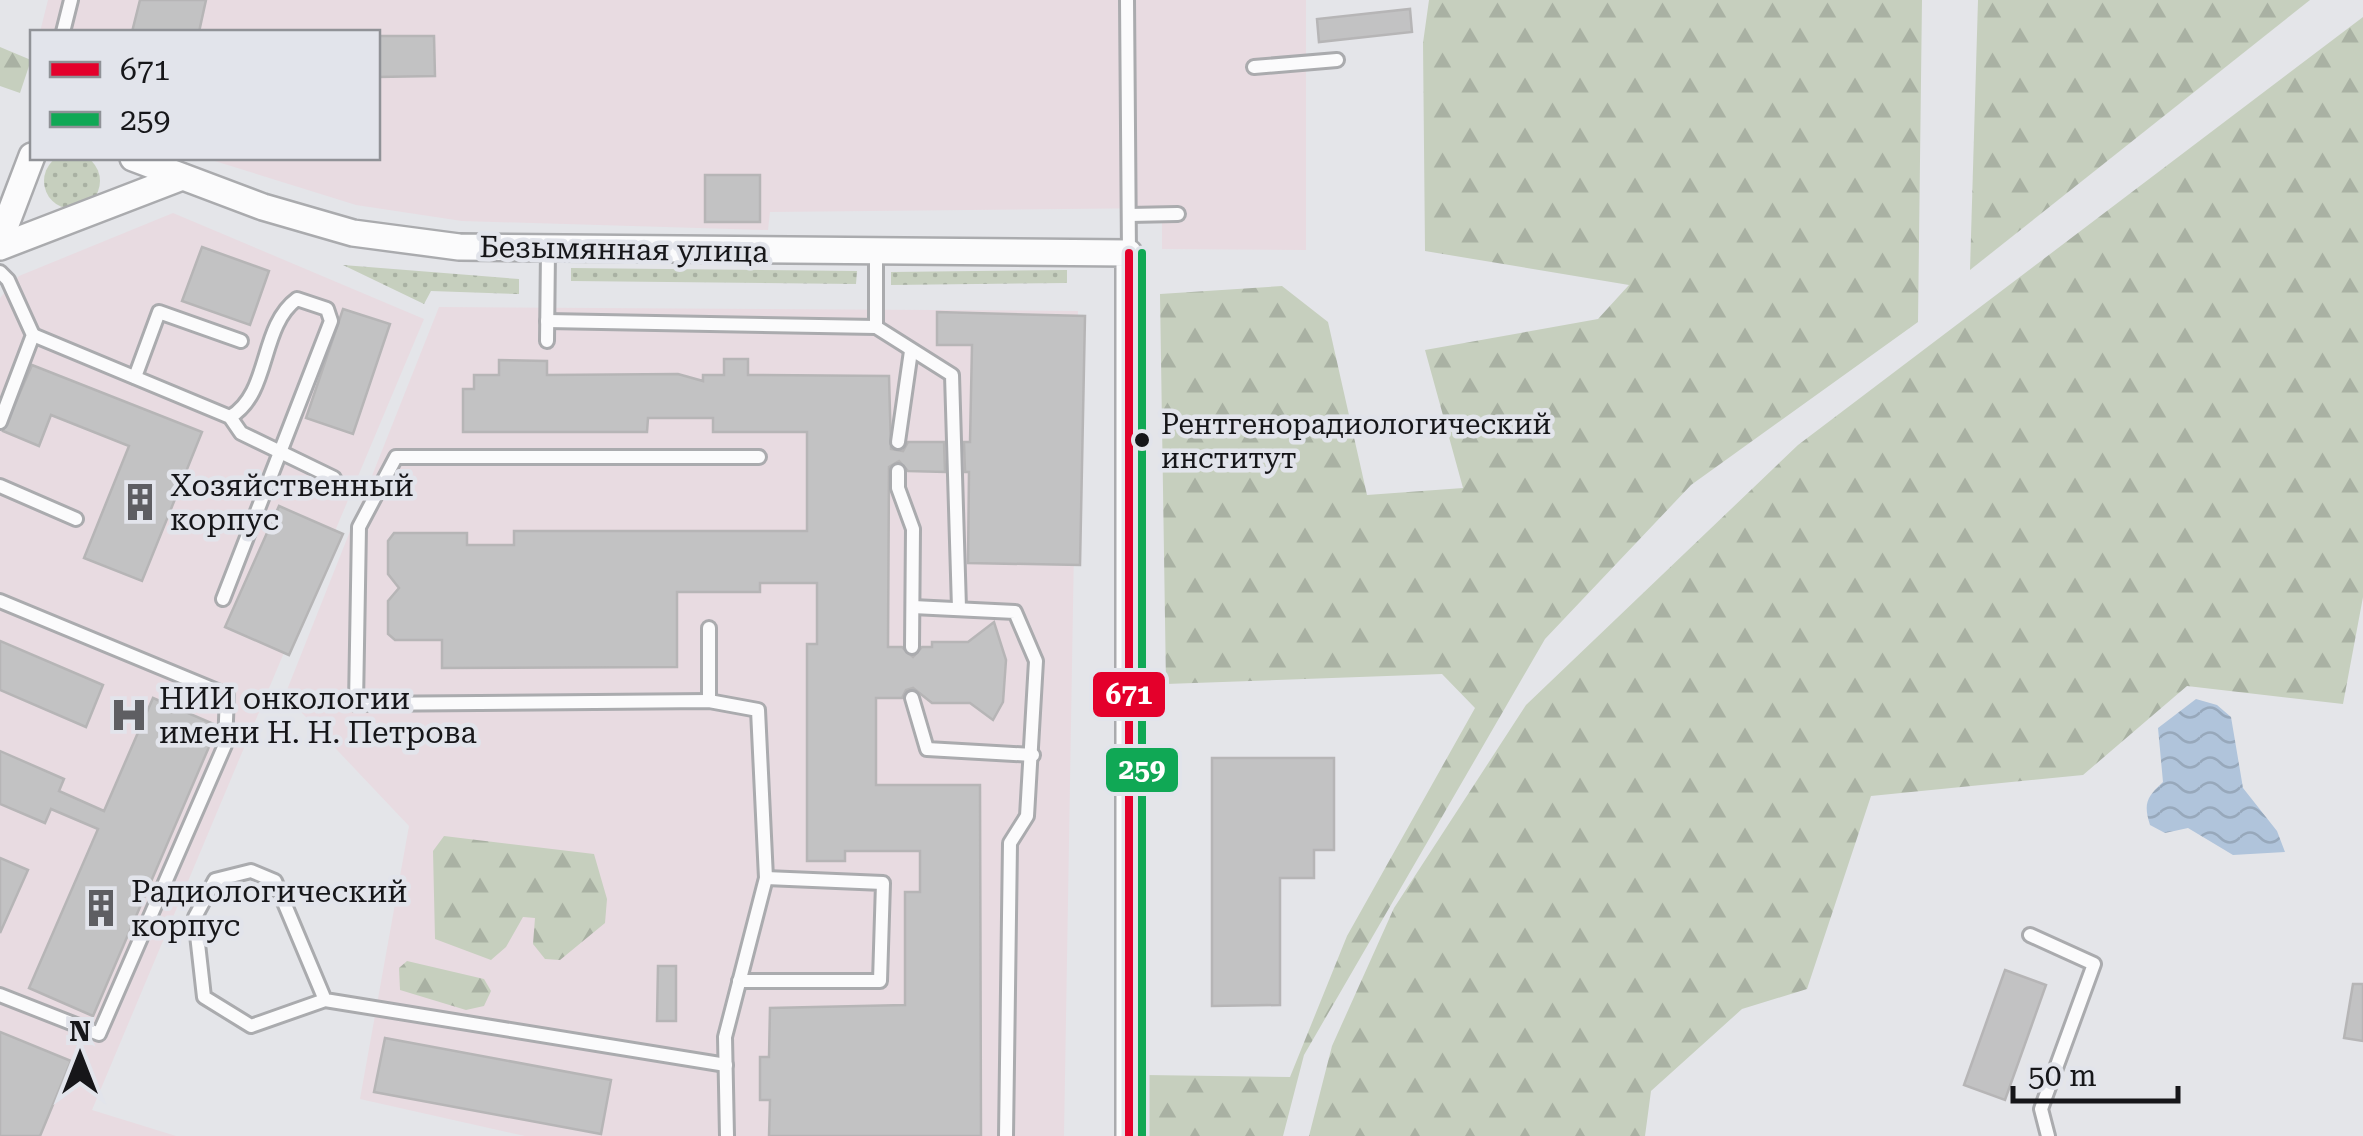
<svg xmlns="http://www.w3.org/2000/svg" width="2363" height="1136" viewBox="0 0 2363 1136" font-family="'Roboto Serif',serif">
<defs>
<pattern id="grass-dots" width="8" height="8" patternUnits="userSpaceOnUse" patternTransform="scale(2.5)"><rect width="8" height="8" fill="#c6cfbe"/><path d="M2 2h.1M6 6h.1" fill="none" stroke="#a9b1a3" stroke-width="1.8" stroke-linecap="round"/></pattern>
<pattern id="forest-firs" width="22" height="20" patternUnits="userSpaceOnUse" patternTransform="scale(2.5)"><rect width="22" height="20" fill="#c6cfbe"/><path d="M5 1l3.5 6h-7zM16 11l3.5 6h-7z" fill="#a9b1a3"/></pattern>
<pattern id="water-waves" width="16" height="10" patternUnits="userSpaceOnUse" patternTransform="scale(2.5)"><rect width="16" height="10" fill="#b0c4db"/><path d="M0 5q4-4 8 0t8 0" fill="none" stroke="#97a8bb"/></pattern>
</defs>
<rect width="100%" height="100%" fill="#e4e5e9"/>
<!-- medical -->
<g fill="#e8dbe1">
<polygon points="48,0 1306,0 1306,250 1162,249 1162,208 770,212 768,230 462,221 356,205 205,158 378,158 378,32 40,32"/>
<polygon points="173,213 424,319 92,1110 176,1136 0,1136 0,298 19,276"/>
<polygon points="439,307 1078,311 1064,1136 525,1136 360,1099 409,826 285,695"/>
</g>
<!-- grass -->
<g fill="url(#grass-dots)">
<circle cx="72" cy="181" r="28"/>
<polygon points="343,265 519,279 519,294 431,291 424,304"/>
<polygon points="571,268 857,271 856,284 571,281"/>
<polygon points="1067,270 1067,283 891,285 891,272"/>
</g>
<!-- forest -->
<g fill="url(#forest-firs)">
<polygon points="1429,0 1922,0 1918,322 1691,485 1545,639 1304,1055 1283,1136 1146,1136 1146,1075 1290,1077 1347,936 1475,708 1442,674 1166,684 1160,294 1282,286 1328,322 1367,495 1463,488 1425,350 1598,319 1629,285 1425,251 1423,43"/>
<polygon points="1978,0 2310,0 1970,270"/>
<polygon points="2363,17 2363,597 2343,704 2187,686 2083,775 1871,796 1807,989 1742,1009 1651,1091 1645,1136 1309,1136 1332,1046 1394,908 1526,705 1798,445"/>
<polygon points="0,47 31,60 20,93 0,86"/>
<polygon points="444,836 594,854 607,899 605,923 560,960 545,959 533,944 535,918 523,917 506,947 491,960 435,939 433,851"/>
<polygon points="407,961 484,979 491,991 484,1006 466,1010 400,990 399,968"/>
</g>
<!-- water -->
<path fill="url(#water-waves)" d="M2196 699 2217 705 2231 717 2243 788 2277 831 2285 852 2233 855 2188 828 2165 833 2150 825C2143 803 2147 797 2163 782L2158 728Z"/>
<!-- building -->
<g fill="#c2c2c3" stroke="#b6b5b6" stroke-width="2.5">
<polygon points="140,0 206,0 199,32 132,32"/>
<polygon points="1410,9 1412,32 1319,42 1317,19"/>
<polygon points="378,36 434,36 435,76 378,77"/>
<rect x="705" y="175" width="55" height="47"/>
<polygon points="202,247 269,271 250,325 182,301"/>
<polygon points="343,309 390,324 353,434 306,418"/>
<polygon points="937,312 1085,316 1080,565 968,563 969,472 965,472 964,442 970,442 972,345 937,345"/>
<polygon points="724,359 748,359 748,375 889,376 891,449 903,451 908,442 944,442 945,472 908,471 899,461 889,467 888,647 902,647 913,657 922,647 932,647 932,642 968,642 994,622 1006,660 1003,702 993,720 970,703 932,703 913,688 906,690 902,698 876,698 876,785 980,785 981,1136 769,1136 770,1100 760,1100 760,1057 769,1057 770,1008 905,1005 905,892 920,892 920,851 845,851 845,861 807,861 807,644 817,644 817,583 760,583 760,592 677,592 677,667 442,668 442,640 395,640 388,634 388,601 399,588 388,574 388,541 394,533 467,533 467,545 514,545 514,531 807,531 807,432 713,432 713,418 648,418 647,432 463,432 463,389 474,389 474,375 499,375 499,360 547,361 547,375 678,374 703,381 703,375 724,375"/>
<polygon points="32,365 202,432 142,581 84,558 129,446 51,415 39,446 3,431"/>
<polygon points="279,506 343,534 289,655 225,627"/>
<polygon points="0,641 103,685 86,727 0,690"/>
<polygon points="153,698 216,725 215,733 93,1016 29,988 98,829 51,809 45,823 0,804 0,751 64,779 59,791 104,811"/>
<polygon points="1212,758 1334,758 1334,850 1314,850 1314,878 1280,878 1280,1005 1212,1006"/>
<polygon points="0,858 28,870 0,933"/>
<polygon points="658,966 676,966 676,1021 657,1021"/>
<polygon points="2005,970 2046,985 2005,1100 1964,1085"/>
<polygon points="2353,984 2363,984 2363,1041 2344,1038"/>
<polygon points="0,1032 71,1061 40,1136 0,1136"/>
<polygon points="385,1038 611,1080 601,1134 374,1092"/>
</g>
<g fill="none" stroke-linecap="round" stroke-linejoin="round">
<!-- lane casing -->
<g stroke="#aaabae" stroke-width="18">
<g id="lane">
<polyline points="1127,0 1129,253"/>
<polyline points="63,32 71,0"/>
<polyline points="1254,67 1337,60"/>
<polyline points="1129,215 1178,214"/>
<polyline points="876,253 876,327 952,375 959,608"/>
<polyline points="0,272 8,280 33,335 0,422"/>
<polyline points="547,321 876,327"/>
<polyline points="33,335 230,417 241,433 334,478"/>
<polyline points="547,341 548,251"/>
<polyline points="135,377 159,312 241,341"/>
<polyline points="898,442 911,351"/>
<polyline points="898,471 898,488 913,529 912,647"/>
<polyline points="0,486 76,519"/>
<path d="M223 599 331 321 327 309 297 299C259 327 271 393 230 417"/>
<polyline points="0,601 227,695 225,745 99,1034 0,995"/>
<polyline points="913,607 1015,612 1036,661 1027,816 1010,843 1006,1136"/>
<polyline points="912,698 927,749 1033,755"/>
<polyline points="709,701 709,628"/>
<polyline points="2030,935 2094,964 2041,1109 2048,1136"/>
<polyline points="739,981 880,981 883,883 766,878"/>
<polyline points="325,1000 275,881 251,871 215,880 195,917 204,997 251,1026 325,1000 726,1065"/>
<polyline points="727,1136 725,1037 766,878 758,710 709,701 356,704 359,527 396,457 759,457"/>
</g>
</g>
<!-- street casing -->
<g stroke="#aaabae" stroke-width="30">
<g id="street">
<polyline points="133,158 263,207 353,233 459,247 1129,253 1129,1136"/>
<polyline points="0,240 32,156"/>
<polyline points="0,247 182,177"/>
</g>
</g>
<!-- lane -->
<use href="#lane" stroke="#fbfbfc" stroke-width="12"/>
<!-- street -->
<use href="#street" stroke="#fbfbfc" stroke-width="25"/>
<!-- bus-1 casing -->
<g stroke="#e2e4eb" stroke-width="15">
<polyline id="bus-1" points="1129,253 1129,1136"/>
</g>
<!-- bus-2 casing -->
<g stroke="#e2e4eb" stroke-width="15">
<polyline id="bus-2" points="1142,253 1142,1136"/>
</g>
<!-- bus-1 -->
<use href="#bus-1" stroke="#e4002b" stroke-width="8"/>
<!-- bus-2 -->
<use href="#bus-2" stroke="#10a855" stroke-width="8"/>
</g>
<!-- icons -->
<defs>
<g id="building-bare" transform="scale(3)"><path d="M-4-6H4V6H1V3H-1V6H-4ZM-2.5-4.3h1.7v1.8h-1.7ZM.8-4.3h1.7v1.8H.8ZM-2.5-1h1.7V.8h-1.7ZM.8-1h1.7V.8H.8Z" fill="#5e5e62" stroke="#e2e4eb" stroke-width="2.5" paint-order="stroke"/></g>
<g id="hospital-bare" transform="scale(3)"><path d="M-5-5h3v3.5h4V-5h3V5h-3V1.5h-4V5h-3Z" fill="#5e5e62" stroke="#e2e4eb" stroke-width="2.5" paint-order="stroke"/></g>
</defs>
<g fill-rule="evenodd">
<use href="#building-bare" x="140" y="502"/>
<use href="#hospital-bare" x="129" y="715"/>
<use href="#building-bare" x="101" y="908"/>
</g>
<!-- markers -->
<circle fill="#161619" stroke="#e2e4eb" stroke-width="4" cx="1142" cy="440" r="9"/>
<g text-anchor="middle" dominant-baseline="central" stroke-width="9" stroke-linejoin="round" paint-order="stroke">
<!-- bus labels -->
<g font-size="28" fill="#161619" stroke="#e2e4eb" text-anchor="start">
<text x="1161" y="424">Рентгенорадиологический<tspan x="1161" dy="34">институт</tspan></text>
</g>
<!-- street labels -->
<g font-size="30" fill="#161619" stroke="#e2e4eb">
<text transform="translate(624 249) rotate(1)">Безымянная улица</text>
</g>
<!-- poi labels -->
<g font-size="30" fill="#161619" stroke="#e2e4eb" text-anchor="start">
<text x="170" y="485">Хозяйственный<tspan x="170" dy="34">корпус</tspan></text>
<text x="159" y="698">НИИ онкологии<tspan x="159" dy="34">имени Н. Н. Петрова</tspan></text>
<text x="131" y="891">Радиологический<tspan x="131" dy="34">корпус</tspan></text>
</g>
</g>
<g stroke="#e2e4eb" stroke-width="4">
<rect x="1091" y="670" width="76" height="49" rx="10" fill="#e4002b"/>
<rect x="1104" y="746" width="76" height="48" rx="10" fill="#10a855"/>
</g>
<g font-size="28" text-anchor="middle" font-weight="bold" fill="#fff">
<text x="1129" y="704">671</text>
<text x="1142" y="779">259</text>
</g>
<!-- legend -->
<rect x="30" y="30" width="350" height="130" fill="#e2e4eb" stroke="#909297" stroke-width="2.5"/>
<rect x="50" y="62" width="50" height="15" fill="#e4002b" stroke="#909297" stroke-width="2.5"/>
<text x="120" y="80" font-size="30" fill="#161619">671</text>
<rect x="50" y="112" width="50" height="15" fill="#10a855" stroke="#909297" stroke-width="2.5"/>
<text x="120" y="130" font-size="30" fill="#161619">259</text>
<!-- north arrow -->
<g transform="translate(80 1056)" stroke="#e2e4eb" stroke-width="8" paint-order="stroke">
<path d="M0-8L18 38L0 25L-18 38Z" fill="#161619"/>
<text y="-15" font-size="28" font-weight="bold" text-anchor="middle" fill="#161619">N</text>
</g>
<!-- scale -->
<path d="M2013 1086v15h165v-15" fill="none" stroke="#161619" stroke-width="5"/>
<text x="2028" y="1086" font-size="30" fill="#161619" stroke="#e2e4eb" stroke-width="8" paint-order="stroke">50 m</text>
</svg>
